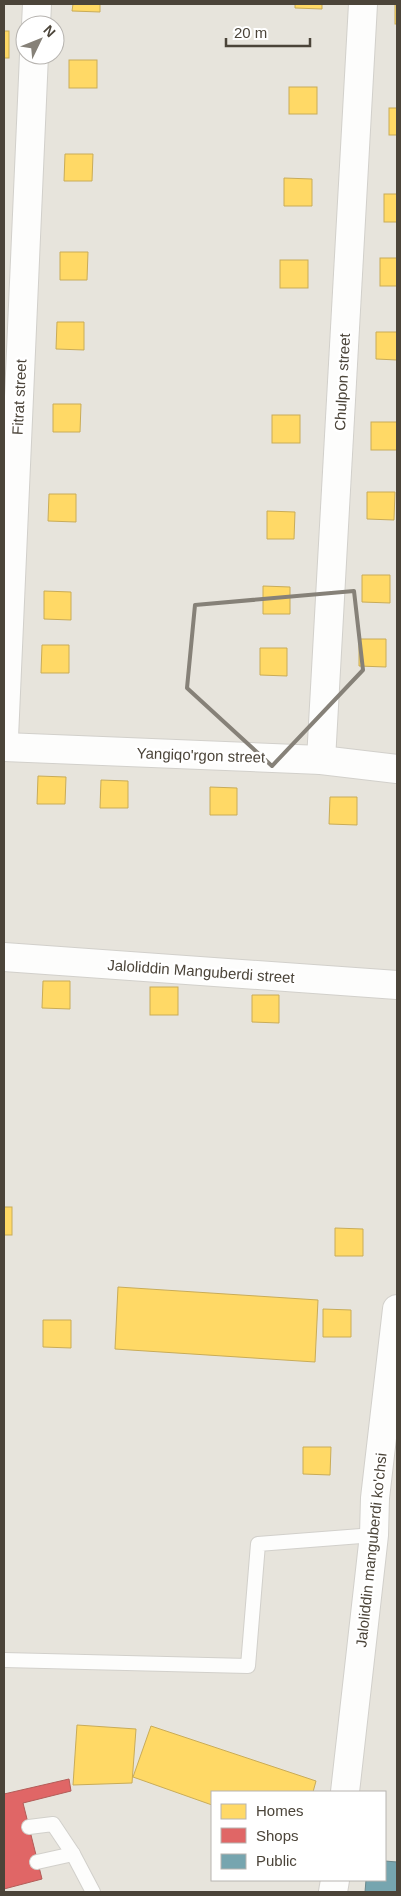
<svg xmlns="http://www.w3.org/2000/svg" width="401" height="1896" viewBox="0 0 401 1896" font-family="Arial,sans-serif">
<rect width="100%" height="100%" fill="#f4f2ee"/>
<!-- residential -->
<path fill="#e7e4dc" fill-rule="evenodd" d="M4 4H397V1892H4ZM25 25H55V55H25ZM212 1792H385V1880H212Z"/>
<!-- homes -->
<g fill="#ffd966" stroke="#c9ac58">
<polygon points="73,4 100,4 100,12 72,11"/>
<polygon points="295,4 322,4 322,9 295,8"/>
<rect x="395" y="4" width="2" height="20"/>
<rect x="4" y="31" width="5" height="27"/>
<rect x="69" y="60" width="28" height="28"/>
<rect x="289" y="87" width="28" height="27"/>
<rect x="389" y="108" width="8" height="27"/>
<polygon points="65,154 93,154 92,181 64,181"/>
<polygon points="284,178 312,179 312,206 284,206"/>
<rect x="384" y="194" width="13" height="28"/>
<polygon points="60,252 88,252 87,280 60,280"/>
<rect x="380" y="258" width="17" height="28"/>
<rect x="280" y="260" width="28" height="28"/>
<polygon points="57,322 84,322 84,350 56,349"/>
<polygon points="376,332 397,332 397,360 376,359"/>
<polygon points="53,404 81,404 80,432 53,432"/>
<rect x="272" y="415" width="28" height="28"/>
<rect x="371" y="422" width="26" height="28"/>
<polygon points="367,492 395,492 394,520 367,519"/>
<polygon points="49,494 76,494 76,522 48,521"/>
<polygon points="267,511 295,512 294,539 267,539"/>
<polygon points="362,575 390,575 390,603 362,602"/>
<polygon points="263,586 290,587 290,614 263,614"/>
<polygon points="44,591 71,592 71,620 44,619"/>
<polygon points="359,639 386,639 386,667 359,666"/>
<polygon points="42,645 69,645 69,673 41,673"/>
<polygon points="260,648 287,648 287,676 260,675"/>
<polygon points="38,776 66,777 65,804 37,804"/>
<polygon points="101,780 128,781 128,808 100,808"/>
<polygon points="210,787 237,788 237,815 210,815"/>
<polygon points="330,797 357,797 357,825 329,824"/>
<polygon points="43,981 70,981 70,1009 42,1008"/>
<rect x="150" y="987" width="28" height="28"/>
<polygon points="252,995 279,995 279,1023 252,1022"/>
<rect x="4" y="1207" width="8" height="28"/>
<polygon points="335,1228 363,1229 363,1256 335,1256"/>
<polygon points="118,1287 318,1300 315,1362 115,1349"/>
<polygon points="323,1309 351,1310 351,1337 323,1337"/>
<polygon points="43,1320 71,1320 71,1348 43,1347"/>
<polygon points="303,1447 331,1447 330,1475 303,1474"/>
<polygon points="77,1725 136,1729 132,1783 73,1785"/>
<polygon points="151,1726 316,1781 313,1792 212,1792 212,1805 133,1777"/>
</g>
<!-- shops -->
<polygon fill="#e06666" stroke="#b35c58" points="69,1779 71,1791 23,1803 42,1879 4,1889 4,1794"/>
<!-- public -->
<polygon fill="#76a5af" stroke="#69888c" points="385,1861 397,1862 397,1892 365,1892 366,1880 385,1880"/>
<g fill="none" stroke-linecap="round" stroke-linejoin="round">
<!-- service casing -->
<g stroke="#d2d0cb" stroke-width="16">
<g id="service">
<polyline points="4,1660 248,1666 258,1544 374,1535"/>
<polyline points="29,1827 53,1824 73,1854 93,1892"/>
<polyline points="37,1862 73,1854"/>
</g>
</g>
<!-- minor casing -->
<g stroke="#d2d0cb" stroke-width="30">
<g id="minor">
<polyline points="36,25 37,4"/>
<polyline points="4,738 34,55"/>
<polyline points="4,747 321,760 397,769"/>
<polyline points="321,760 363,4"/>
<polyline points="4,957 397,985"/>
<polyline points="345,1792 374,1535 375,1498 397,1309"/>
<polyline points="333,1892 335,1880"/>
</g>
</g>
<!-- service -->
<use href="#service" stroke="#fdfdfc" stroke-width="14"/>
<!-- minor -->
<use href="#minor" stroke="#fdfdfc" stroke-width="28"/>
</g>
<!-- marked area -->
<path fill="none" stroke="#868178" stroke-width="4" stroke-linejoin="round" d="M354 591 363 670 272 766 187 688 195 605Z"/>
<g text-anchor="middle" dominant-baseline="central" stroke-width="5" stroke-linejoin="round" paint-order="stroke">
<!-- street labels -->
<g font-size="15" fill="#4b4439" stroke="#fff">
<text transform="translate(342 382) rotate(-87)">Chulpon street</text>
<text transform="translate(19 397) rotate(-87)">Fitrat street</text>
<text transform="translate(201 755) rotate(2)">Yangiqo'rgon street</text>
<text transform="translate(201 971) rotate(4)">Jaloliddin Manguberdi street</text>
<text transform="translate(371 1550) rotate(-84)">Jaloliddin manguberdi ko'chsi</text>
</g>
</g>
<!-- border -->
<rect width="401" height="1896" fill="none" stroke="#4b4439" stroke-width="10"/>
<!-- legend -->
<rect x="211" y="1791" width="175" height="90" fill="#ffffff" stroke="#b7b4b0"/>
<rect x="221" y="1804" width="25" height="15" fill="#ffd966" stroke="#b7b4b0"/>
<text x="256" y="1816" font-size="15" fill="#4b4439">Homes</text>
<rect x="221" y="1828" width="25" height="15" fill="#e06666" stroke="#b7b4b0"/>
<text x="256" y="1841" font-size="15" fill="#4b4439">Shops</text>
<rect x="221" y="1854" width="25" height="15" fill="#76a5af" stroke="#b7b4b0"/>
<text x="256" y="1866" font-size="15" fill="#4b4439">Public</text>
<!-- north arrow -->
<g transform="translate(40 40) rotate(47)"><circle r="24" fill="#ffffff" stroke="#b7b4b0"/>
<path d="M0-4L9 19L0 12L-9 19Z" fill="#868178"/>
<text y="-8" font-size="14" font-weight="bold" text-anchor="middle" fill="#4b4439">N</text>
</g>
<!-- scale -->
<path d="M226 38v8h84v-8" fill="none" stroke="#4b4439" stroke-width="2.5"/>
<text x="234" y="38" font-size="15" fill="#4b4439" stroke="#ffffff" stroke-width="4" paint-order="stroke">20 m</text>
</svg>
